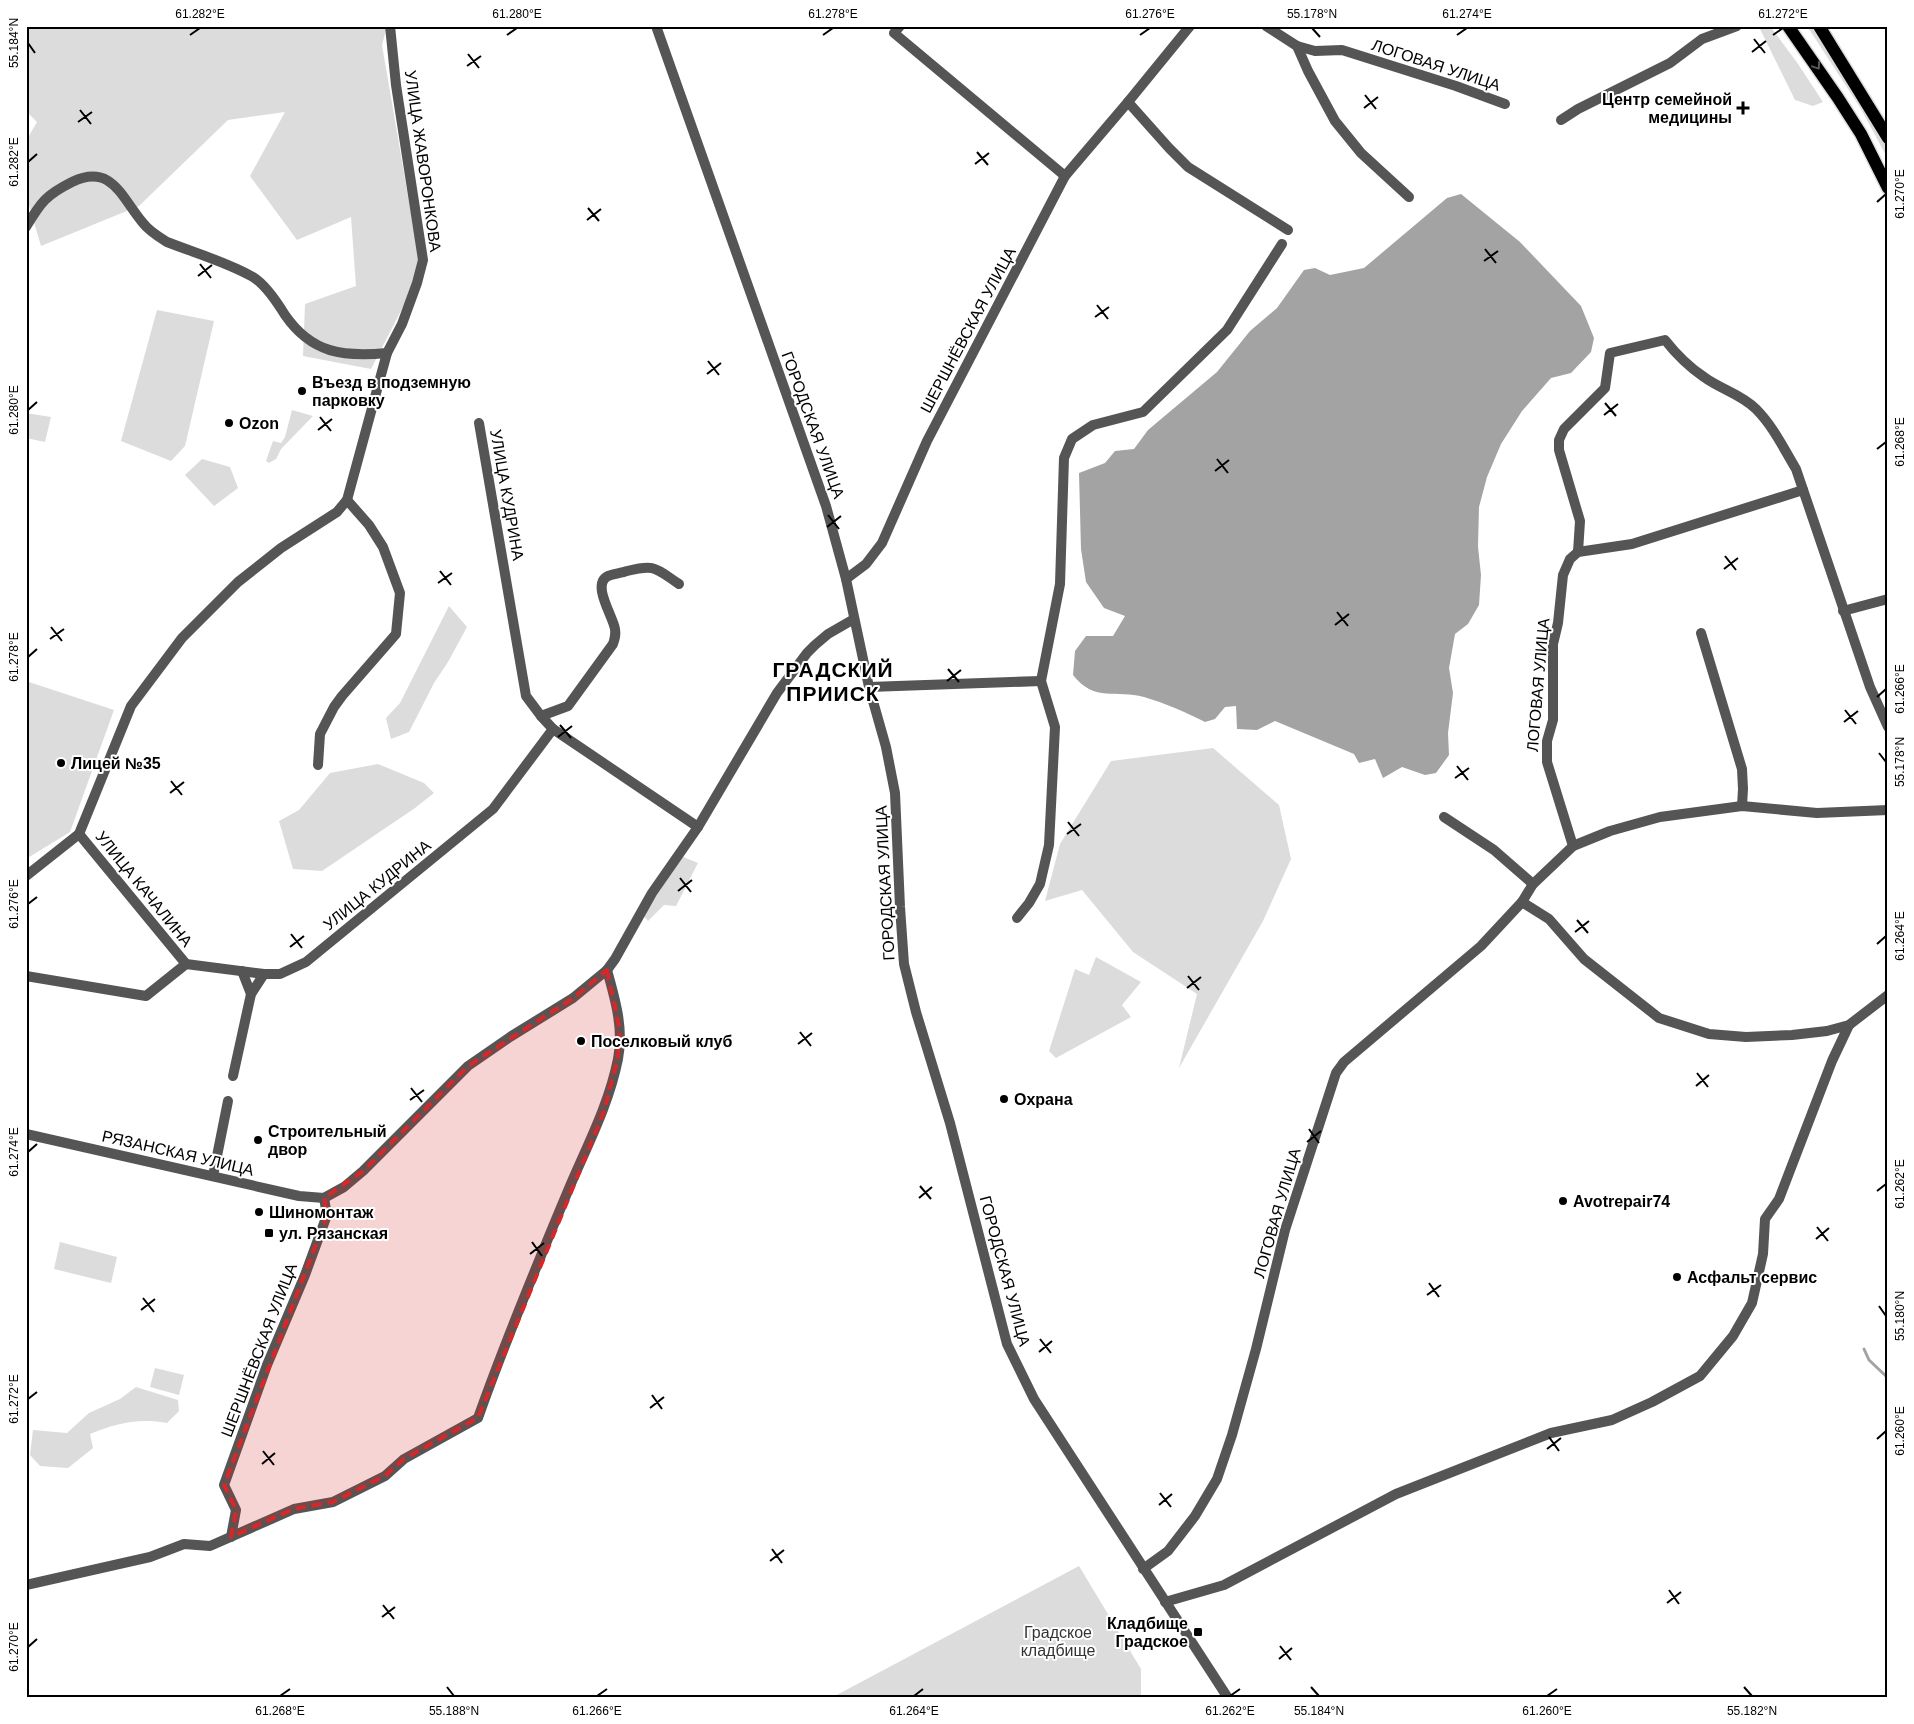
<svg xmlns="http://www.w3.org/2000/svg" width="1914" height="1724" viewBox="0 0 1914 1724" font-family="Arial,sans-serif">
<rect width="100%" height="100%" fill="#fff"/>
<!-- green -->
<g fill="#dcdcdc">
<polygon points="26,26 387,26 382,45 421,272 371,369 303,356 305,304 356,286 351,217 297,240 250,176 285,112 228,120 139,206 41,246 26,195 26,141 37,122 26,111"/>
<polygon points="1770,26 1798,64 1823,102 1813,106 1795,100 1759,27"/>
<polygon points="1807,26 1816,26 1888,142 1888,159 1861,109"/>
<polygon points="157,310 214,321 185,446 171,461 121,441"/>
<polygon points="292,410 313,416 281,449 276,459 269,463 266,461 273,441 281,443 285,437"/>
<polygon points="26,413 51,417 45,442 26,438"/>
<polygon points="202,459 230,467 238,488 214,506 185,475"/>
<polygon points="449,606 467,627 448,662 434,683 409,732 391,739 386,718 400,703"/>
<polygon points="26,681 114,710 70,832 26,859"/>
<polygon points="1213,748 1279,805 1291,859 1263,921 1179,1068 1197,994 1133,952 1082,890 1045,901 1060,844 1111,761"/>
<polygon points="378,764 424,783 434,793 415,808 322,871 293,869 279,821 299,810 330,773"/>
<polygon points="681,856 698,863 676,906 664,905 648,921 643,915"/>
<polygon points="1096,957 1141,982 1122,1005 1131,1017 1056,1058 1049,1051 1075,969 1089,975"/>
<polygon points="60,1242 117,1257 111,1283 54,1269"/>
<polygon points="155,1368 184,1375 179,1395 150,1387"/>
<path d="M136 1387 178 1400 179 1411 167 1423C137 1418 118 1423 90 1434L93 1448 68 1468 40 1466 30 1455 33 1430 67 1433 89 1413 120 1399Z"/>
<polygon points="1079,1566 1141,1669 1141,1698 831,1698"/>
</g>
<!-- water -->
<path fill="#a3a3a3" d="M1461 194 1520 242 1581 306 1594 338 1591 352 1571 373 1551 378 1522 411 1501 444 1487 477 1479 507 1478 547 1481 575 1479 605 1468 624 1455 634 1449 668 1453 693 1448 733 1449 755 1436 773 1425 775 1402 767 1383 778 1375 759 1359 763 1354 754 1275 721 1257 730 1237 729 1236 706 1225 707 1215 719 1205 722C1185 712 1165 703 1144 697 1116 689 1095 703 1073 675L1075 651 1086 636H1113L1125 616 1104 608 1086 582 1081 549 1079 473 1105 463 1115 451 1134 449 1148 430 1217 372 1250 331 1277 308 1304 270 1315 268 1330 275 1364 268 1447 198Z"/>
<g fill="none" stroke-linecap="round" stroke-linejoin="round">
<!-- stream -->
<polyline stroke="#a3a3a3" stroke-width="3" points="1864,1349 1869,1360 1888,1378"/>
<!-- primary casing -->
<g stroke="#dbdbdb" stroke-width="15">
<g id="primary">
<polyline points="1788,26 1838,98 1861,134 1888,188"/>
<polyline points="1819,26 1888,138"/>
</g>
</g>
<!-- minor -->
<g stroke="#555" stroke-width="10">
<polyline points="900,26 894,33 1065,176"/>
<polyline points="1266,26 1297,46 1308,71 1335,121 1361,153 1409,197"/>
<polyline points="1297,46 1315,51 1342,50 1456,86 1505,104"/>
<polyline points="1128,102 1169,148 1188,167 1288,230"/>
<polyline points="1561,120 1578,109 1670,63 1702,39 1737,26"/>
<path d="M26 227C41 202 46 195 72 182 112 163 121 197 143 223 149 231 159 237 167 242 195 253 227 262 253 277 266 285 277 302 285 315 312 354 344 357 387 353"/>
<path d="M1578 552 1580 521 1559 450V440L1564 429 1605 388 1610 353 1665 340C1676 354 1689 367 1704 377 1720 389 1741 394 1756 409 1773 426 1784 449 1796 469L1870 687 1888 727"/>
<polyline points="846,579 866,564 882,543 927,441 1065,176 1128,102 1190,26"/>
<polyline points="1843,611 1888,599"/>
<polyline points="1701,633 1742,769 1743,789 1742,806"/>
<polyline points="869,687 1041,681"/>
<path d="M541 716 568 706 613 644C615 638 616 635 615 629 613 616 591 584 608 576 613 574 621 573 627 571 656 564 655 568 679 584"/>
<polyline points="553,729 698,827"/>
<polyline points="318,765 320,734 334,707 342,696 396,634 400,593 383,547 369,525 347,500"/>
<polyline points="1444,817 1494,850 1533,884"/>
<polyline points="79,834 186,964"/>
<polyline points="1573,846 1547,762 1547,741 1553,720 1553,644 1558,623 1563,575 1570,559 1578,552 1632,544 1803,490"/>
<polyline points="26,876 79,834 131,706 182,638 238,582 281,548 337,512 347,500 387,353 402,324 417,283 423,260 396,85 390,26"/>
<polyline points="1522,902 1549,919 1584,959 1659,1018 1709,1034 1746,1037 1792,1035 1827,1031 1849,1025 1888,995"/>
<polyline points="1017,918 1029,903 1040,884 1049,845 1055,727 1041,681 1060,584 1064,458 1072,439 1093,425 1143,412 1227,330 1282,244"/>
<polyline points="242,971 251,994"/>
<polyline points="26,976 146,996 186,964 264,974"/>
<polyline points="233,1076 251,994 264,974 280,974 306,962 493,809 553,729 541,716 526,696 479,423"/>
<polyline points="213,1176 228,1101"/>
<polyline points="231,1537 236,1510 224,1485 267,1365 305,1275 327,1215 324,1198"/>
<polyline points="1143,1569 1168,1551 1195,1516 1217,1479 1232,1435 1256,1349 1285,1230 1336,1073 1344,1062 1481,946 1522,902 1533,884 1573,846 1610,831 1660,817 1742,806 1817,813 1888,810"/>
<path d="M26 1585 150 1557 184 1544 210 1546 294 1509 333 1502 385 1476 404 1459 478 1418C506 1339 538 1262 570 1186 588 1144 609 1104 618 1059 624 1028 615 999 607 970"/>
<polyline points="1165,1602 1224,1585 1396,1494 1551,1433 1612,1420 1652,1402 1700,1376 1733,1336 1752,1303 1763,1254 1765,1219 1779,1199 1832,1061 1849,1025"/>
</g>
<!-- tertiary -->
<g stroke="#555" stroke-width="10">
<polyline points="656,26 826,506 846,579 869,687 886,747 895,793 900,907 904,964 916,1012 950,1123 1007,1344 1034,1399 1228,1698"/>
<polyline points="26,1134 299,1196 324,1198 344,1187 363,1171 468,1066 510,1037 573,998 607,970 615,959 652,893 698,827 777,693 807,653 815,645 828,634 854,619"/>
</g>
<!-- primary -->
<use href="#primary" stroke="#000" stroke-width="12"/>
</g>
<!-- one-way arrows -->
<defs><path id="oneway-chevron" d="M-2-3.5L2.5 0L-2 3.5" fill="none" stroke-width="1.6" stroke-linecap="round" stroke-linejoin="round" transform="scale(1.25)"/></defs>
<use stroke="#595959" href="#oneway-chevron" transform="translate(1817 66) rotate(56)"/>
<!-- marked area -->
<path fill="#d62828" fill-opacity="0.2" stroke="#d62828" stroke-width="4" stroke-dasharray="10 6" stroke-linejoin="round" d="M607 970 620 1030 618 1058 604 1112 478 1418 404 1459 385 1476 333 1502 294 1509 231 1537 236 1510 224 1485 327 1215 324 1198 363 1171 468 1066 573 998Z"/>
<!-- ticks -->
<path fill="none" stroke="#000" stroke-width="2" d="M1312 28 1320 37M190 35 200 28M507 35 517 28M823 35 833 28M1140 35 1150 28M1457 35 1467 28M1773 35 1783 28M1754 39 1765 53M28 43 35 53M1752 52 1766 41M468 54 479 68M467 66 481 56M1365 95 1376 109M1364 108 1378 97M80 110 91 124M78 122 92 112M977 152 988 165M28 162 37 154M975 164 989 153M1877 202 1886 194M588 208 599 221M587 220 601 209M1485 249 1496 263M1484 261 1498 251M200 264 211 278M198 276 212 265M1097 305 1108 319M1095 317 1109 307M708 361 719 375M707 374 721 363M1605 403 1616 416M28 410 37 402M1604 415 1618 404M320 417 331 431M318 430 332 419M1877 449 1886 442M1217 459 1228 473M1215 471 1229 460M828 515 839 529M827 527 841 516M1725 556 1736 570M1724 569 1738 558M440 571 451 585M438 583 452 573M1337 612 1348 626M1335 625 1349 614M51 627 62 641M50 639 64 629M28 657 37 649M948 669 959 682M947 681 961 670M1877 697 1886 689M1845 710 1856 724M1844 722 1858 711M560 725 571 738M558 737 572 726M1879 753 1886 762M1457 766 1468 780M1455 778 1469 768M171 781 182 795M170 793 184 782M1068 822 1079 836M1067 834 1081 824M680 878 691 892M678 891 692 880M28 904 37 897M1577 920 1588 933M1575 932 1589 921M291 934 302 948M1877 944 1886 936M290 947 304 936M1188 976 1199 990M1187 988 1201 977M800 1032 811 1046M798 1044 812 1033M1697 1073 1708 1087M1696 1086 1709 1075M411 1088 422 1102M410 1100 424 1090M1309 1129 1319 1143M1307 1142 1321 1131M28 1152 37 1144M920 1186 931 1199M1877 1191 1886 1184M919 1198 932 1187M1817 1227 1828 1241M1816 1239 1829 1228M532 1242 542 1256M530 1254 544 1243M1429 1283 1439 1297M1427 1295 1441 1285M143 1298 154 1312M1879 1306 1886 1316M141 1310 155 1299M1040 1339 1051 1353M1039 1352 1052 1341M652 1395 662 1409M28 1399 37 1392M650 1408 664 1397M1549 1437 1559 1451M1877 1439 1886 1431M1547 1449 1561 1438M263 1451 274 1465M262 1464 275 1453M1160 1493 1171 1507M1159 1505 1172 1494M772 1549 782 1563M770 1561 784 1550M1669 1590 1679 1604M1667 1603 1681 1592M383 1605 394 1619M382 1617 395 1607M1280 1646 1291 1660M28 1647 37 1639M1279 1659 1292 1648M447 1687 454 1696M1311 1687 1319 1696M1744 1687 1752 1696M280 1696 290 1689M597 1696 607 1689M914 1696 923 1689M1230 1696 1240 1689M1547 1696 1557 1689"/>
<!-- markers -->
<g fill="#000" stroke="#fff" stroke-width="2">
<path d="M1740.5 100.5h5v5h5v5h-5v5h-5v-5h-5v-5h5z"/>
<circle cx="302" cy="391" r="5"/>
<circle cx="229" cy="423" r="5"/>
<circle cx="61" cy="763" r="5"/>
<circle cx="581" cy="1041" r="5"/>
<circle cx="1004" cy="1099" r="5"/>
<circle cx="258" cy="1140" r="5"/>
<circle cx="1563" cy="1201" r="5"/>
<circle cx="259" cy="1212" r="5"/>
<rect x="264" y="1228" width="10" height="10" rx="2.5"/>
<circle cx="1677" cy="1277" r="5"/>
<rect x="1193" y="1627" width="10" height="10" rx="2.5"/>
</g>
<g text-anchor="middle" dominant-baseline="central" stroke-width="4" stroke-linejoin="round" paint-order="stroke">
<!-- street labels -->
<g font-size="16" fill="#000" stroke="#fff">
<text transform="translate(1436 65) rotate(18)">ЛОГОВАЯ УЛИЦА</text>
<text transform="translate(423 161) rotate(82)">УЛИЦА ЖАВОРОНКОВА</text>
<text transform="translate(968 330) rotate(-62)">ШЕРШНЁВСКАЯ УЛИЦА</text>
<text transform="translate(813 425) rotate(70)">ГОРОДСКАЯ УЛИЦА</text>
<text transform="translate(507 495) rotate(80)">УЛИЦА КУДРИНА</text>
<text transform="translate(1538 685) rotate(-85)">ЛОГОВАЯ УЛИЦА</text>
<text transform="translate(885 883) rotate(-93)">ГОРОДСКАЯ УЛИЦА</text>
<text transform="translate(377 885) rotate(-39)">УЛИЦА КУДРИНА</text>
<text transform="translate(144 889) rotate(51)">УЛИЦА КАЧАЛИНА</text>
<text transform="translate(178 1153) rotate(13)">РЯЗАНСКАЯ УЛИЦА</text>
<text transform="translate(1277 1213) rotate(-74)">ЛОГОВАЯ УЛИЦА</text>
<text transform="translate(1005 1271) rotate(75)">ГОРОДСКАЯ УЛИЦА</text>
<text transform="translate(259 1350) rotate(-69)">ШЕРШНЁВСКАЯ УЛИЦА</text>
</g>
<!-- poi labels -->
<g font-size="16" font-weight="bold" fill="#000" stroke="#fff" text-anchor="start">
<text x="1732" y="99" text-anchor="end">Центр семейной<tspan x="1732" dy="18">медицины</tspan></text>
<text x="312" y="382">Въезд в подземную<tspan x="312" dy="18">парковку</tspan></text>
<text x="239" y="423">Ozon</text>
<text x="71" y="763">Лицей №35</text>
<text x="591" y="1041">Поселковый клуб</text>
<text x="1014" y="1099">Охрана</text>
<text x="268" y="1131">Строительный<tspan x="268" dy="18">двор</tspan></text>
<text x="1573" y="1201">Avotrepair74</text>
<text x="269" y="1212">Шиномонтаж</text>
<text x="279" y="1233">ул. Рязанская</text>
<text x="1687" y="1277">Асфальт сервис</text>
<text x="1188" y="1623" text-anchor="end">Кладбище<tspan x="1188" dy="18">Градское</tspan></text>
</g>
<!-- park labels -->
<g font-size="16" fill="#333" stroke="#fff">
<text x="1058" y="1632">Градское<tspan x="1058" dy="18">кладбище</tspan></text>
</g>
<!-- district labels -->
<g font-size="21" font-weight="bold" letter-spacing="1" fill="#000" stroke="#fff">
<text x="833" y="669">ГРАДСКИЙ<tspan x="833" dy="24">ПРИИСК</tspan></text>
</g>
</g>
<!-- border -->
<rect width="1914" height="1724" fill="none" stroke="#ffffff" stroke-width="55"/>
<rect x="28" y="28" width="1858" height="1668" fill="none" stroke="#000" stroke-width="2"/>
<g font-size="12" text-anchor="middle" fill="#000">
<text x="200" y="18">61.282°E</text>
<text x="517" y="18">61.280°E</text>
<text x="833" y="18">61.278°E</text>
<text x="1150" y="18">61.276°E</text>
<text x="1312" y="18">55.178°N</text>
<text x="1467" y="18">61.274°E</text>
<text x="1783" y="18">61.272°E</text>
<text transform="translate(14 43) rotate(-90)" y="4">55.184°N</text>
<text transform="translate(14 162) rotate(-90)" y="4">61.282°E</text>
<text transform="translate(1900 194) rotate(-90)" y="4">61.270°E</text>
<text transform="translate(14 410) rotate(-90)" y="4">61.280°E</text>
<text transform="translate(1900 442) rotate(-90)" y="4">61.268°E</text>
<text transform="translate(14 657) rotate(-90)" y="4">61.278°E</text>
<text transform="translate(1900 689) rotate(-90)" y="4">61.266°E</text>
<text transform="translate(1900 762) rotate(-90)" y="4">55.178°N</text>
<text transform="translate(14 904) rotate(-90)" y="4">61.276°E</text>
<text transform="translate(1900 936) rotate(-90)" y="4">61.264°E</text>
<text transform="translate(14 1152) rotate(-90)" y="4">61.274°E</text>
<text transform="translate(1900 1184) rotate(-90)" y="4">61.262°E</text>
<text transform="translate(1900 1316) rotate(-90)" y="4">55.180°N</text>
<text transform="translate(14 1399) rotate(-90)" y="4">61.272°E</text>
<text transform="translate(1900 1431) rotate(-90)" y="4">61.260°E</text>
<text transform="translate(14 1647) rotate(-90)" y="4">61.270°E</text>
<text x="280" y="1715">61.268°E</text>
<text x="454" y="1715">55.188°N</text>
<text x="597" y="1715">61.266°E</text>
<text x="914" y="1715">61.264°E</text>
<text x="1230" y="1715">61.262°E</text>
<text x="1319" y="1715">55.184°N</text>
<text x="1547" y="1715">61.260°E</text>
<text x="1752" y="1715">55.182°N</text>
</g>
</svg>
